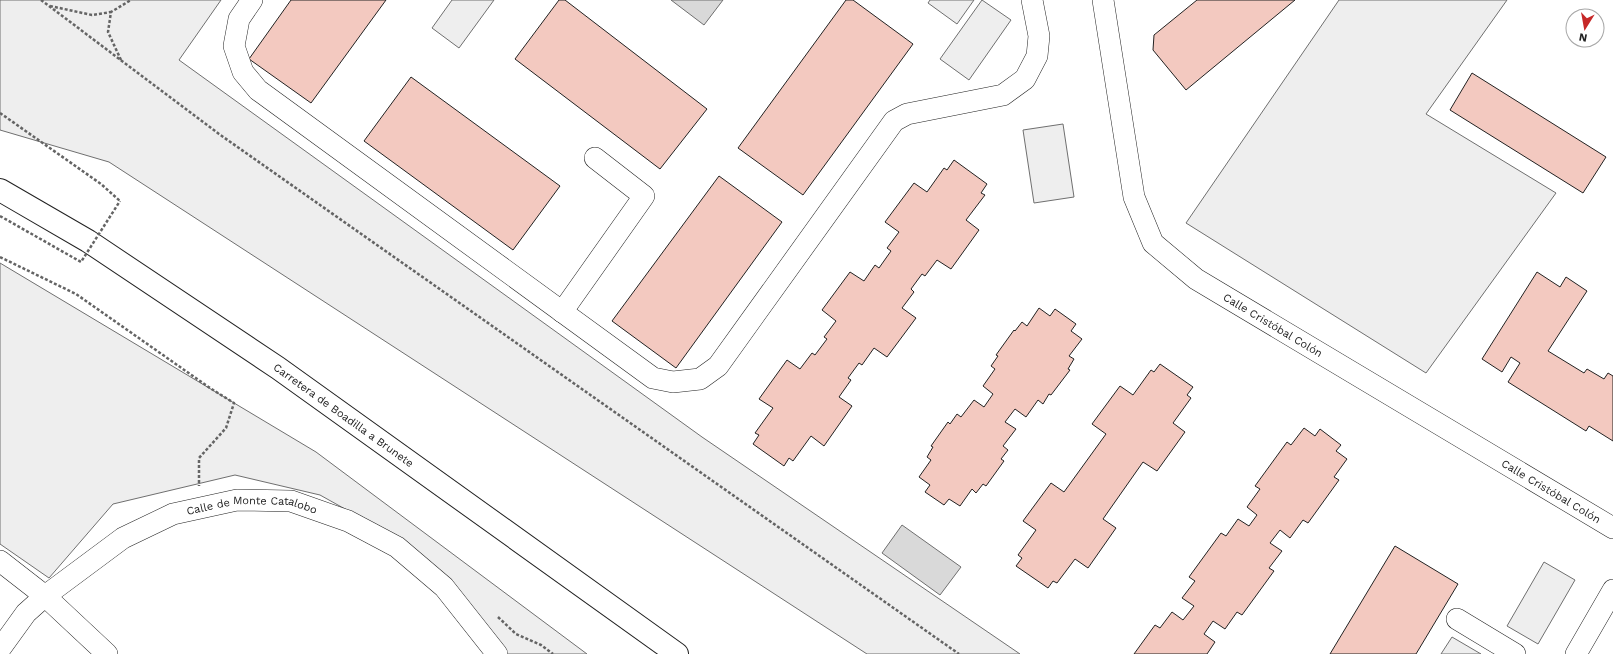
<svg xmlns="http://www.w3.org/2000/svg" width="1613" height="654" viewBox="0 0 1613 654" font-family="'Work Sans',sans-serif">
<rect width="100%" height="100%" fill="#fff"/>
<!-- green -->
<g fill="#eee" stroke="#6f6f6f">
<polygon points="0,0 221,0 179,60 702,437 1020,654 867,654 109,162 0,130"/>
<polygon points="452,0 494,0 459,48 432,28"/>
<polygon points="930,0 974,0 957,24 928,3"/>
<polygon points="982,0 1011,20 969,80 940,59"/>
<polygon points="1339,0 1507,0 1426,114 1556,193 1426,373 1186,223"/>
<polygon points="1063,124 1074,197 1034,203 1023,130"/>
<polygon points="0,263 316,452 587,654 504,654 406,543 320,495 235,475 113,504 49,578 0,544"/>
<polygon points="1544,562 1575,580 1538,644 1507,626"/>
<polygon points="1452,637 1481,654 1441,654"/>
</g>
<!-- water -->
<g fill="#d9d9d9" stroke="#6f6f6f">
<polygon points="671,0 723,0 704,25"/>
<polygon points="902,525 961,567 940,595 882,553"/>
</g>
<!-- building -->
<g fill="#f3c9c0" stroke="#222">
<polygon points="291,0 386,0 311,103 249,59"/>
<polygon points="559,0 565,0 707,109 660,169 515,59"/>
<polygon points="846,0 853,0 913,44 803,195 738,148"/>
<polygon points="1197,0 1295,0 1186,90 1153,50 1154,35"/>
<polygon points="1472,73 1606,157 1583,193 1450,110"/>
<polygon points="411,77 560,186 513,250 364,141"/>
<polygon points="954,160 987,184 981,193 985,195 966,220 979,230 951,269 937,260 925,276 922,274 911,289 914,292 902,308 916,318 887,357 874,348 862,365 859,363 848,378 851,380 839,397 852,406 824,446 811,436 793,461 789,458 784,466 753,444 759,435 755,433 773,408 759,399 787,360 800,369 812,353 815,355 827,339 824,337 836,321 822,310 850,272 864,281 875,265 879,268 891,251 887,248 899,232 885,222 914,183 927,192 944,168 947,170"/>
<polygon points="719,176 782,222 676,368 612,321"/>
<polygon points="1537,272 1560,287 1566,277 1587,291 1548,351 1584,373 1587,369 1604,379 1608,373 1613,376 1613,441 1589,426 1586,431 1508,382 1520,363 1511,357 1502,372 1482,359"/>
<polygon points="1039,308 1050,316 1055,309 1076,324 1071,331 1082,339 1069,356 1074,359 1068,369 1070,370 1051,395 1049,394 1043,404 1038,400 1026,417 1015,409 1005,422 1016,429 1003,446 1008,450 1001,459 1004,461 986,486 983,484 976,493 972,489 960,506 949,499 944,505 925,492 930,485 919,477 931,460 927,457 933,447 931,446 948,422 950,424 957,414 961,417 974,400 984,407 993,394 983,386 995,369 991,366 998,356 996,355 1014,330 1015,331 1022,322 1027,326"/>
<polygon points="1160,364 1193,387 1187,395 1191,398 1173,423 1185,432 1157,471 1143,462 1103,519 1116,528 1088,568 1075,559 1057,583 1053,581 1048,588 1016,566 1022,558 1018,555 1036,530 1023,521 1051,483 1064,492 1106,434 1092,424 1120,386 1133,395 1151,370 1154,372"/>
<polygon points="1304,428 1315,436 1320,429 1341,445 1336,451 1347,459 1334,477 1339,480 1308,523 1303,520 1290,538 1280,530 1270,543 1282,551 1269,568 1274,571 1242,615 1237,612 1225,629 1213,621 1204,634 1215,642 1207,654 1134,654 1155,625 1160,628 1172,612 1183,620 1194,606 1182,598 1195,581 1189,577 1221,533 1226,536 1238,519 1249,526 1257,515 1247,507 1260,489 1255,486 1287,442 1291,445"/>
<polygon points="1395,546 1458,584 1416,654 1330,654"/>
</g>
<g fill="none" stroke-linecap="round" stroke-linejoin="round">
<!-- street casing -->
<g stroke="#222" stroke-width="22">
<g id="street">
<polyline points="252,0 239,19 234,46 243,72 258,90 653,378 673,382 700,379 718,366 894,121 907,114 1003,95 1025,79 1037,56 1039,36 1032,0"/>
<path id="s1" d="M1103 0 1134 197 1153 243 1196 279 1613 528"/>
<polyline points="562,312 644,196 595,158"/>
<polyline points="0,561 45,596 107,654"/>
<polyline points="1457,619 1515,654"/>
<path id="s2" d="M0 649 26 613 45 596 123 538 173 514 237 500 291 501 348 521 397 547 444 587 497 654"/>
<polyline points="1576,654 1613,590"/>
</g>
</g>
<!-- primary casing -->
<g stroke="#222" stroke-width="24">
<g id="primary">
<path id="s3" d="M0 190 88 241 278 368 677 654"/>
</g>
</g>
<!-- path -->
<g stroke="#646464" stroke-width="2.5" stroke-dasharray="3 2" stroke-linecap="butt">
<polyline points="41,0 219,134 959,654"/>
<polyline points="50,6 92,15 111,12"/>
<polyline points="121,60 108,32 111,12 131,0"/>
<polyline points="0,113 101,184 120,201"/>
<polyline points="0,257 76,294 210,388 234,403 226,428 199,458 199,486"/>
<polyline points="498,617 516,634 541,645 553,654"/>
</g>
<!-- street -->
<use href="#street" stroke="#fff" stroke-width="21"/>
<!-- primary -->
<use href="#primary" stroke="#fff" stroke-width="22"/>
<!-- path-bridge -->
<polyline stroke="#646464" stroke-width="2.5" stroke-dasharray="3 2" stroke-linecap="butt" points="0,216 81,262 120,201"/>
</g>
<g text-anchor="middle" dominant-baseline="central" stroke-width="3" stroke-linejoin="round" paint-order="stroke">
<!-- street labels -->
<g font-size="11" fill="#222" stroke="#fff">
<text stroke="none"><textPath href="#s1" startOffset="395">Calle Cristóbal Colón</textPath></text>
<text stroke="none"><textPath href="#s3" startOffset="411">Carretera de Boadilla a Brunete</textPath></text>
<text stroke="none"><textPath href="#s1" startOffset="719">Calle Cristóbal Colón</textPath></text>
<text stroke="none"><textPath href="#s2" startOffset="303">Calle de Monte Catalobo</textPath></text>
</g>
</g>
<!-- north arrow -->
<g transform="translate(1585 28) rotate(191)"><circle r="19" fill="#ffffff" stroke="#a7a7a7"/>
<path d="M0-3L7 15L0 10L-7 15Z" fill="#c62828"/>
<text y="-6" font-size="11" font-weight="bold" text-anchor="middle" fill="#222222">N</text>
</g>
</svg>
